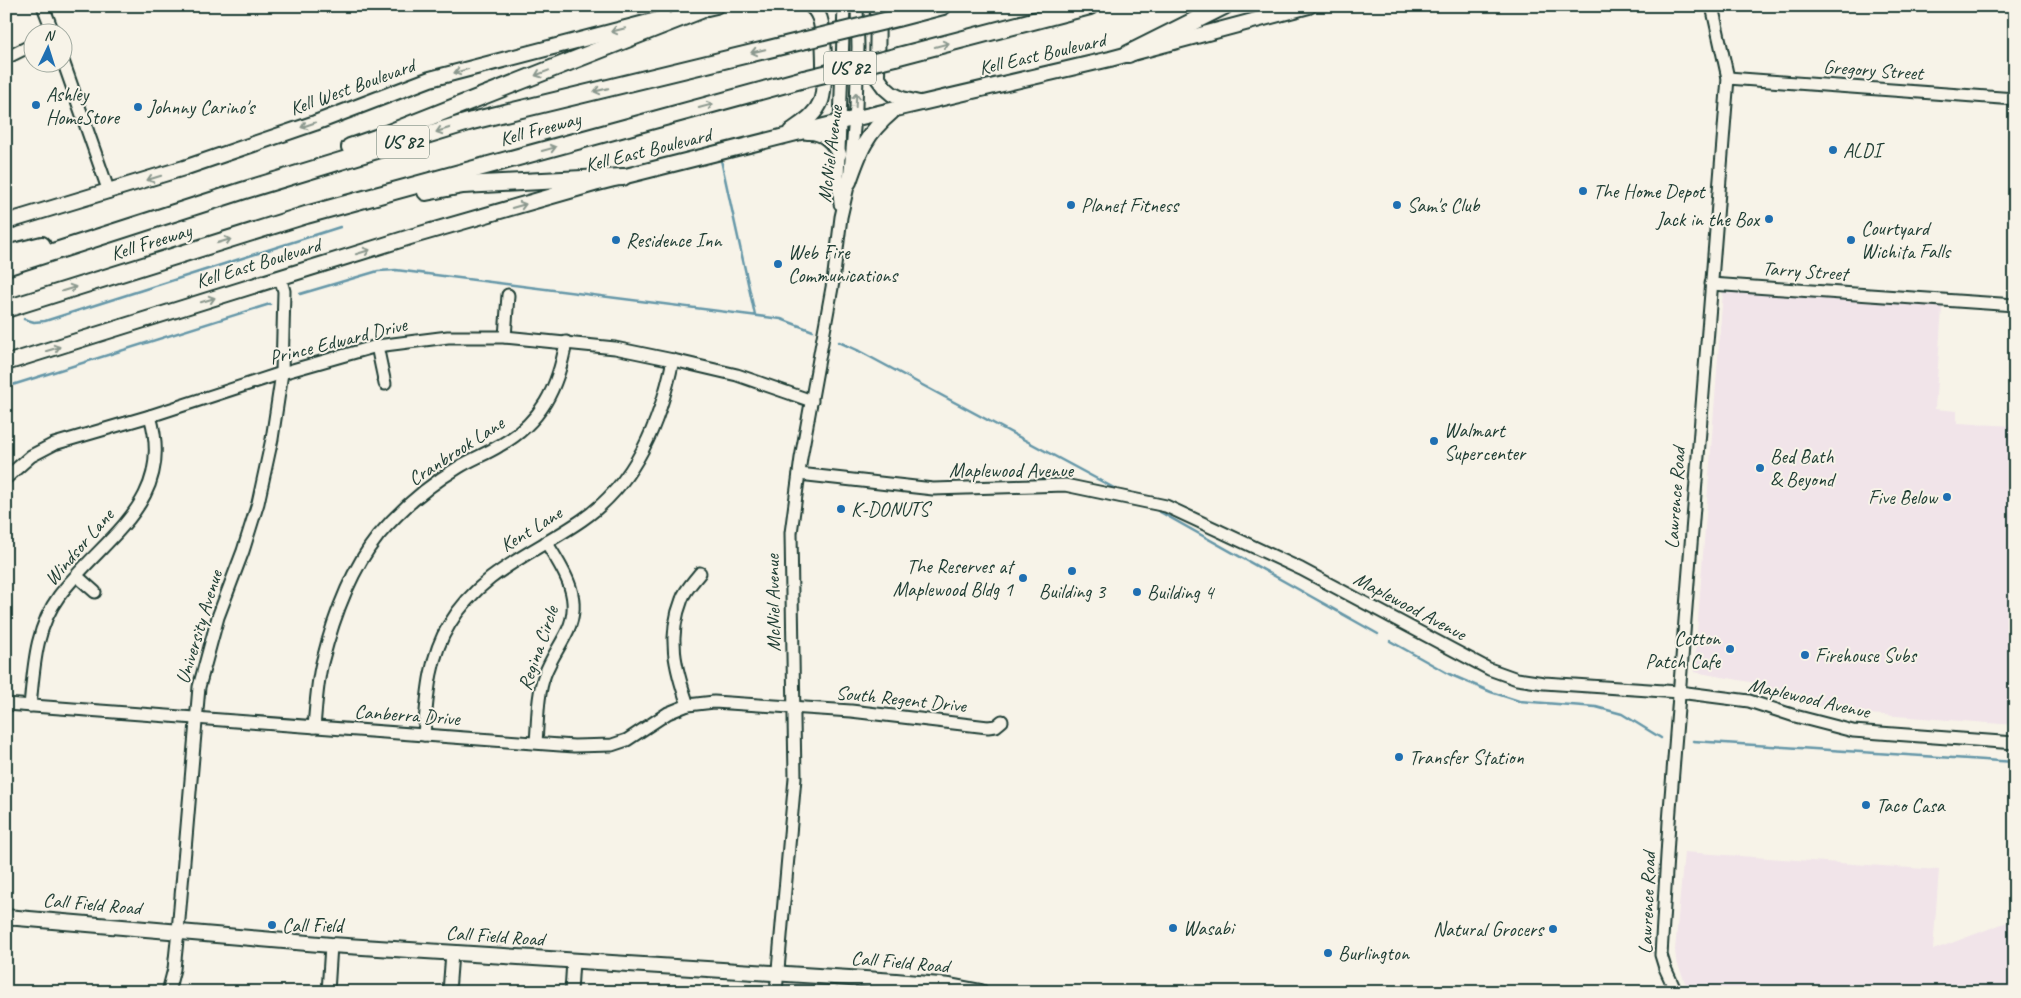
<svg xmlns="http://www.w3.org/2000/svg" width="2021" height="998" viewBox="0 0 2021 998" font-family="Caveat,sans-serif">
<rect width="100%" height="100%" fill="#f7f3e8"/>
<filter id="ink" filterUnits="userSpaceOnUse"><feTurbulence type="fractalNoise" baseFrequency=".02" numOctaves="2"/><feDisplacementMap in="SourceGraphic" scale="10" xChannelSelector="R" yChannelSelector="G"/><feConvolveMatrix kernelMatrix="1 2 1 2 8 2 1 2 1" color-interpolation-filters="sRGB"/></filter>
<g filter="url(#ink)">
<!-- built -->
<g fill="#f1e4e9">
<polygon points="1723,292 1942,307 1935,409 1957,411 1957,423 2015,426 2015,725 1856,713 1835,710 1818,706 1750,682 1694,672"/>
<polygon points="1684,852 1939,870 1933,950 2015,919 2015,992 1689,992 1676,960 1675,950"/>
</g>
<g fill="none" stroke-linecap="round" stroke-linejoin="round">
<!-- stream -->
<g stroke="#6597a8" stroke-width="2.5">
<polyline points="721,160 755,315"/>
<polyline points="300,294 378,271 396,270 781,319 813,331"/>
<polyline points="24,319 34,322 45,321 340,227"/>
<polyline points="839,342 859,351 1114,488"/>
<polyline points="6,387 270,304"/>
<polyline points="1153,508 1378,634"/>
<polyline points="1390,641 1449,674 1491,692 1519,701 1596,707 1622,714 1661,738"/>
<polyline points="1693,741 2015,762"/>
</g>
<!-- minor casing -->
<g stroke="#1f3d34" stroke-width="15">
<g id="minor">
<polyline points="43,6 53,32"/>
<polyline points="6,58 32,45"/>
<polyline points="62,58 109,192"/>
<polyline points="1728,78 2015,99"/>
<polyline points="840,204 838,180 844,6"/>
<polyline points="1711,284 2015,305"/>
<polyline points="505,337 508,295"/>
<polyline points="377,346 385,384"/>
<polyline points="799,474 933,489 1065,485 1166,506 1301,569 1489,669 1517,679 1544,683 1679,692 1749,701 1795,716 1853,731 2015,743"/>
<polyline points="6,478 31,456 54,444 150,416 282,373 377,346 448,337 505,337 615,348 673,360 737,375 812,401"/>
<polyline points="77,576 95,592"/>
<polyline points="6,704 574,746 612,745 627,740 668,713 688,705 714,702 851,711 988,727 996,726 1002,721"/>
<path d="M688 705C675 668 667 637 682 599 685 590 694 581 700 573"/>
<path d="M30 706C34 667 35 629 59 596 103 537 176 503 150 416"/>
<path d="M314 727C316 706 317 683 322 663 333 619 350 571 378 536 401 509 429 485 459 467 472 459 486 454 499 446 541 423 558 388 566 342"/>
<path d="M424 735C427 698 429 657 449 625 481 571 533 554 582 520 636 483 660 422 673 360"/>
<path d="M536 742C538 720 537 695 545 674 551 658 561 645 568 630 583 597 563 569 546 542"/>
<polyline points="168,992 174,969 178,931 199,687 218,617 243,551 258,503 272,439 282,373 284,291 280,277"/>
<polyline points="328,992 331,945"/>
<polyline points="449,992 452,953"/>
<polyline points="571,992 573,961"/>
<polyline points="776,992 795,778 791,533 801,458 833,282 841,217 849,182 856,107 858,47 857,6"/>
<polyline points="895,992 896,981"/>
<polyline points="1676,992 1665,968 1661,955 1669,822 1728,78 1712,6"/>
</g>
</g>
<!-- major casing -->
<g stroke="#1f3d34" stroke-width="18">
<g id="major">
<polyline points="878,6 877,77 885,88 892,94 902,99 919,103"/>
<polyline points="690,12 716,6"/>
<path d="M791 131C803 122 815 116 821 101 826 88 824 37 821 23 820 17 816 9 811 6"/>
<path d="M807 132C823 131 833 141 839 154"/>
<path d="M849 182C860 150 866 134 892 112"/>
<polyline points="6,222 184,168 315,123 430,79 664,18"/>
<polyline points="6,363 410,237 594,184 840,122 1110,59 1309,6"/>
<polyline points="6,917 331,945 896,981 950,986 981,992"/>
</g>
</g>
<!-- highway casing -->
<g stroke="#1f3d34" stroke-width="20">
<g id="highway">
<polyline points="897,18 943,6"/>
<polyline points="1128,54 1224,6"/>
<polyline points="895,57 1090,6"/>
<polyline points="350,147 376,138 701,10"/>
<polyline points="426,192 463,185 623,177"/>
<polyline points="6,254 42,245"/>
<polyline points="6,267 242,191 472,121 806,40"/>
<polyline points="6,309 306,215 804,79"/>
</g>
</g>
<!-- minor -->
<use href="#minor" stroke="#f7f3e8" stroke-width="11"/>
<!-- major -->
<use href="#major" stroke="#f7f3e8" stroke-width="14"/>
<!-- highway -->
<use href="#highway" stroke="#f7f3e8" stroke-width="16"/>
<!-- highway-bridge casing -->
<g stroke="#1f3d34" stroke-width="20" stroke-linecap="butt">
<g id="highway-bridge">
<polyline points="806,40 897,18"/>
<polyline points="804,79 895,57"/>
</g>
</g>
<!-- highway-bridge -->
<use href="#highway-bridge" stroke="#f7f3e8" stroke-width="16"/>
</g>
<!-- one-way arrows -->
<defs><path id="oneway-shaft" d="M-6 0H5M1.5-3L5.5 0L1.5 3" fill="none" stroke-width="1.6" stroke-linecap="round" stroke-linejoin="round" transform="scale(1.25)"/></defs>
<g stroke="#8b988e">
<use href="#oneway-shaft" transform="translate(618 30) rotate(166)"/>
<use href="#oneway-shaft" transform="translate(942 45) rotate(-15)"/>
<use href="#oneway-shaft" transform="translate(758 51) rotate(166)"/>
<use href="#oneway-shaft" transform="translate(461 71) rotate(165)"/>
<use href="#oneway-shaft" transform="translate(542 73) rotate(159)"/>
<use href="#oneway-shaft" transform="translate(601 90) rotate(166)"/>
<use href="#oneway-shaft" transform="translate(856 100) rotate(-87)"/>
<use href="#oneway-shaft" transform="translate(706 106) rotate(-15)"/>
<use href="#oneway-shaft" transform="translate(308 125) rotate(161)"/>
<use href="#oneway-shaft" transform="translate(443 130) rotate(163)"/>
<use href="#oneway-shaft" transform="translate(549 149) rotate(-15)"/>
<use href="#oneway-shaft" transform="translate(154 178) rotate(163)"/>
<use href="#oneway-shaft" transform="translate(519 206) rotate(-16)"/>
<use href="#oneway-shaft" transform="translate(224 241) rotate(-17)"/>
<use href="#oneway-shaft" transform="translate(363 252) rotate(-17)"/>
<use href="#oneway-shaft" transform="translate(69 289) rotate(-17)"/>
<use href="#oneway-shaft" transform="translate(208 300) rotate(-17)"/>
<use href="#oneway-shaft" transform="translate(53 349) rotate(-17)"/>
</g>
</g>
<!-- markers -->
<g fill="#1f6fb2" stroke="#f7f3e8" stroke-width="2">
<circle cx="36" cy="105" r="5"/>
<circle cx="138" cy="107" r="5"/>
<circle cx="1833" cy="150" r="5"/>
<circle cx="1583" cy="191" r="5"/>
<circle cx="1071" cy="205" r="5"/>
<circle cx="1397" cy="205" r="5"/>
<circle cx="1769" cy="219" r="5"/>
<circle cx="616" cy="240" r="5"/>
<circle cx="1851" cy="240" r="5"/>
<circle cx="778" cy="264" r="5"/>
<circle cx="1434" cy="441" r="5"/>
<circle cx="1760" cy="468" r="5"/>
<circle cx="1947" cy="497" r="5"/>
<circle cx="841" cy="509" r="5"/>
<circle cx="1072" cy="571" r="5"/>
<circle cx="1023" cy="578" r="5"/>
<circle cx="1137" cy="592" r="5"/>
<circle cx="1730" cy="649" r="5"/>
<circle cx="1805" cy="655" r="5"/>
<circle cx="1399" cy="757" r="5"/>
<circle cx="1866" cy="805" r="5"/>
<circle cx="272" cy="925" r="5"/>
<circle cx="1173" cy="928" r="5"/>
<circle cx="1553" cy="929" r="5"/>
<circle cx="1328" cy="953" r="5"/>
</g>
<g text-anchor="middle" dominant-baseline="central" stroke-width="4" stroke-linejoin="round" paint-order="stroke">
<!-- shield labels -->
<g fill="#f7f3e8" stroke="#60746a" stroke-width="1">
<rect x="824" y="51.5" width="52" height="33" rx="4"/>
<rect x="377" y="125.5" width="52" height="33" rx="4"/>
</g>
<g font-size="19" font-weight="bold" fill="#1f3d34">
<text x="850" y="68">US 82</text>
<text x="403" y="142">US 82</text>
</g>
<!-- street labels -->
<g font-size="20" fill="#1f3d34" stroke="#f7f3e8">
<text transform="translate(1042 54) rotate(-13)">Kell East Boulevard</text>
<text transform="translate(1873 70) rotate(4)">Gregory Street</text>
<text transform="translate(352 87) rotate(-20)">Kell West Boulevard</text>
<text transform="translate(540 129) rotate(-15)">Kell Freeway</text>
<text transform="translate(648 150) rotate(-14)">Kell East Boulevard</text>
<text transform="translate(830 154) rotate(-83)">McNiel Avenue</text>
<text transform="translate(151 242) rotate(-17)">Kell Freeway</text>
<text transform="translate(258 263) rotate(-17)">Kell East Boulevard</text>
<text transform="translate(1805 271) rotate(4)">Tarry Street</text>
<text transform="translate(338 341) rotate(-14)">Prince Edward Drive</text>
<text transform="translate(456 451) rotate(-33)">Cranbrook Lane</text>
<text x="1011" y="470">Maplewood Avenue</text>
<text transform="translate(1675 498) rotate(-86)">Lawrence Road</text>
<text transform="translate(531 529) rotate(-32)">Kent Lane</text>
<text transform="translate(79 547) rotate(-49)">Windsor Lane</text>
<text transform="translate(773 603) rotate(-91)">McNiel Avenue</text>
<text transform="translate(1410 606) rotate(28)">Maplewood Avenue</text>
<text transform="translate(199 627) rotate(-73)">University Avenue</text>
<text transform="translate(538 648) rotate(-71)">Regina Circle</text>
<text transform="translate(1809 698) rotate(13)">Maplewood Avenue</text>
<text transform="translate(901 699) rotate(6)">South Regent Drive</text>
<text transform="translate(407 715) rotate(4)">Canberra Drive</text>
<text transform="translate(1647 903) rotate(-88)">Lawrence Road</text>
<text transform="translate(92 904) rotate(5)">Call Field Road</text>
<text transform="translate(495 936) rotate(4)">Call Field Road</text>
<text transform="translate(900 962) rotate(5)">Call Field Road</text>
</g>
<!-- poi labels -->
<g font-size="20" fill="#1f3d34" stroke="#f7f3e8" text-anchor="start">
<text x="46" y="94">Ashley<tspan x="46" dy="23">HomeStore</tspan></text>
<text x="148" y="107">Johnny Carino's</text>
<text x="1843" y="150">ALDI</text>
<text x="1593" y="191">The Home Depot</text>
<text x="1081" y="205">Planet Fitness</text>
<text x="1407" y="205">Sam's Club</text>
<text x="1759" y="219" text-anchor="end">Jack in the Box</text>
<text x="1861" y="228">Courtyard<tspan x="1861" dy="23">Wichita Falls</tspan></text>
<text x="626" y="240">Residence Inn</text>
<text x="788" y="252">Web Fire<tspan x="788" dy="23">Communications</tspan></text>
<text x="1444" y="430">Walmart<tspan x="1444" dy="23">Supercenter</tspan></text>
<text x="1770" y="456">Bed Bath<tspan x="1770" dy="23">&amp; Beyond</tspan></text>
<text x="1937" y="497" text-anchor="end">Five Below</text>
<text x="851" y="509">K-DONUTS</text>
<text x="1013" y="566" text-anchor="end">The Reserves at<tspan x="1013" dy="23">Maplewood Bldg 1</tspan></text>
<text x="1072" y="591" text-anchor="middle">Building 3</text>
<text x="1147" y="592">Building 4</text>
<text x="1720" y="638" text-anchor="end">Cotton<tspan x="1720" dy="23">Patch Cafe</tspan></text>
<text x="1815" y="655">Firehouse Subs</text>
<text x="1409" y="757">Transfer Station</text>
<text x="1876" y="805">Taco Casa</text>
<text x="282" y="925">Call Field</text>
<text x="1183" y="928">Wasabi</text>
<text x="1543" y="929" text-anchor="end">Natural Grocers</text>
<text x="1338" y="953">Burlington</text>
</g>
</g>
<!-- margin -->
<rect width="2021" height="998" fill="none" stroke="#f7f3e8" stroke-width="25"/>
<rect x="12" y="12" width="1996" height="973" fill="none" stroke="#1f3d34" stroke-width="2" filter="url(#ink)"/>
<!-- north arrow -->
<g transform="translate(48 48) rotate(4)"><circle r="24" fill="#f7f3e8" stroke="#a1aaa0"/>
<path d="M0-4L9 19L0 12L-9 19Z" fill="#1f6fb2"/>
<text y="-8" font-size="14" font-weight="bold" text-anchor="middle" fill="#1f3d34">N</text>
</g>
</svg>
